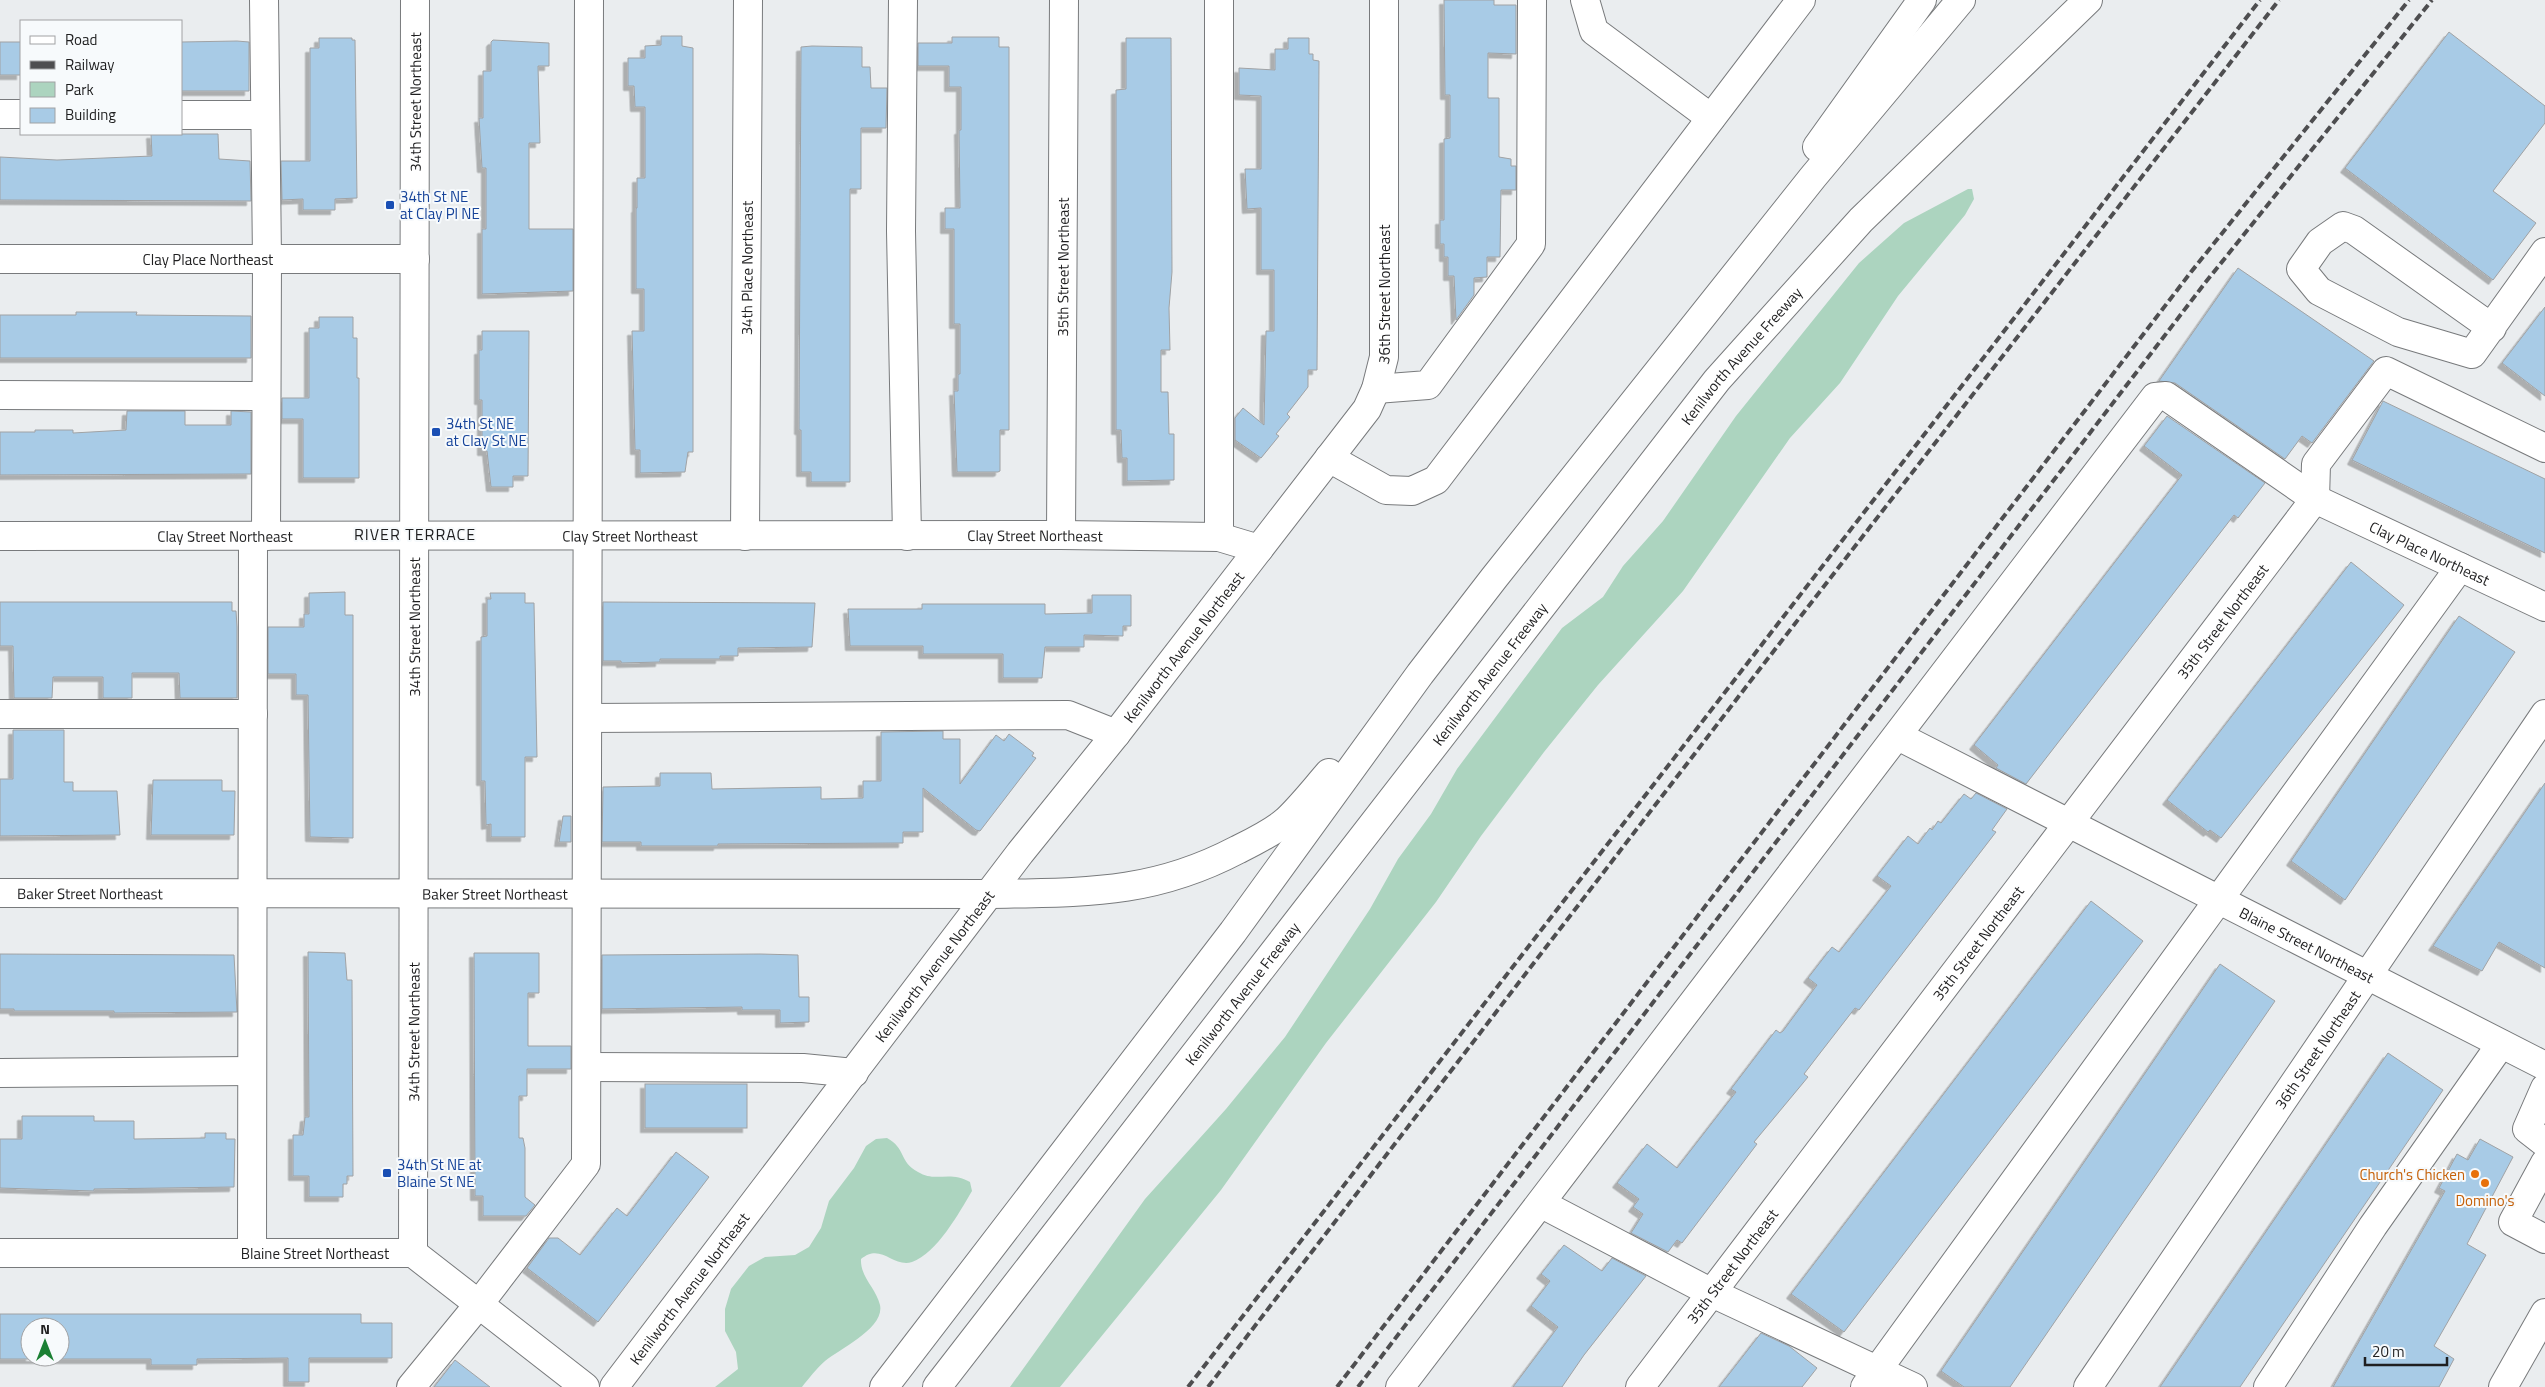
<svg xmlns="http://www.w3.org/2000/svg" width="2545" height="1387" viewBox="0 0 2545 1387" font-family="'Titillium Web',sans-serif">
<defs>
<filter id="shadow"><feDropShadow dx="-4.5" dy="4.5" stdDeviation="0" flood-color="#0004"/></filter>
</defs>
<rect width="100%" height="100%" fill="#eaedef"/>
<!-- green -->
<g fill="#acd4bf">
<polygon points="1968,189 1972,189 1974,199 1965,215 1898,296 1840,383 1790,438 1683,591 1598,685 1544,752 1481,836 1436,902 1326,1043 1221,1190 1060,1387 1010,1387 1145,1199 1226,1109 1285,1037 1370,909 1398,859 1431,814 1457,769 1562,628 1603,597 1623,566 1663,521 1736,416 1859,263 1904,223"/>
<path d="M887 1138C906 1148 899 1162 918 1172 936 1183 949 1170 970 1182L972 1191C959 1213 937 1253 912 1262 893 1268 881 1242 861 1259 860 1277 876 1288 880 1305 885 1328 840 1349 825 1361 817 1368 809 1378 802 1387H715L738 1369 736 1352 725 1331V1309L731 1289 749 1266 765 1257 795 1255 809 1247 821 1228 829 1201 854 1168 866 1146 876 1139Z"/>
</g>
<!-- building -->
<g fill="#a8cbe6" stroke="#a0a2a4" fill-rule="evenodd" filter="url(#shadow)">
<polygon points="1444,0 1494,0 1494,5 1516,5 1516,54 1488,53 1488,98 1499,98 1499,157 1511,159 1511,166 1516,166 1516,190 1501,190 1500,257 1487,257 1487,277 1474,278 1474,295 1456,320 1454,276 1448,276 1448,257 1444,257 1444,244 1440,244 1440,220 1444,220 1444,139 1450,138 1450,95 1445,95"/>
<polygon points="2449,32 2545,106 2545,123 2493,191 2536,223 2493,280 2345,168"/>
<polygon points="661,36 682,36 682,46 693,48 693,452 688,452 685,472 640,473 640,450 635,450 632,331 644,331 644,289 636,289 636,208 637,208 637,178 645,178 645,107 635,107 634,86 628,86 628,58 645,58 645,46 661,45"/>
<polygon points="952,37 999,37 999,47 1009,47 1009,430 1000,430 1000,471 998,472 957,472 954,391 958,391 958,374 960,374 960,324 954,324 954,229 945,229 945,208 960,208 959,130 961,130 961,87 949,87 949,66 918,66 918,43 952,43"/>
<polygon points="319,38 352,38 352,40 355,40 357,198 335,199 335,210 303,210 303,199 282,200 281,161 310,161 310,48 319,48"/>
<polygon points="1126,38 1171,38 1172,272 1169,308 1170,350 1161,350 1161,392 1168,392 1169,434 1174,434 1174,480 1127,481 1127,458 1122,458 1121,430 1116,430 1116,90 1126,89"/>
<polygon points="1288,38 1309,38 1309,54 1313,54 1313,60 1319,61 1317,370 1308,370 1308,387 1287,414 1290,417 1276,434 1279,436 1261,458 1235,440 1235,418 1243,408 1264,425 1266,331 1274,331 1274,270 1261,270 1261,208 1247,209 1245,169 1261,169 1261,96 1239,95 1239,68 1275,70 1275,49 1288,49"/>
<polygon points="493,40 549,43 549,66 538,66 540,143 529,143 529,229 573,229 573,291 482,294 482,229 486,229 486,168 482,168 479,118 483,118 483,71 491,71 491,42"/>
<polygon points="237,41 249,42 249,91 181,91 181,42"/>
<rect x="0" y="42" width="21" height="33"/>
<polygon points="812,46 862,47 862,67 870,67 871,88 887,88 886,128 861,128 861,189 850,189 850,482 811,482 811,472 801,472 801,430 799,430 801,47"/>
<polygon points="151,134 218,134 219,159 250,161 251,201 0,200 0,157 57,160 152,156"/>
<polygon points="2238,268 2374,361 2312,443 2302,436 2285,459 2175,383 2159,381"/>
<polygon points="2545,307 2545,396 2502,363"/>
<polygon points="76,312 137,312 136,315 251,316 251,358 0,358 0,315 76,315"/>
<polygon points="319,317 353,317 353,338 357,338 357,378 359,378 359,478 303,478 303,419 282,419 282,398 309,398 309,328 319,328"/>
<polygon points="482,331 529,331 528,476 513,476 513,487 491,487 487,451 482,451 482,400 479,400 479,350 482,350"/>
<polygon points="2383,401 2545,479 2545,553 2352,460"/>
<polygon points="127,411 185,411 185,425 231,425 231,411 251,412 251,474 0,475 0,432 35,432 35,430 73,430 73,433 126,430"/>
<polygon points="2167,416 2265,483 2238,518 2234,515 2026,784 1996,768 1998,765 1974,745 2182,475 2144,446"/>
<polygon points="2351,562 2404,605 2221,838 2210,830 2208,832 2167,800"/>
<polygon points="345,592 345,615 353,615 353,838 310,837 308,695 296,695 296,674 268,674 268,627 304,627 304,614 309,614 309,593"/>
<polygon points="490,593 525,593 525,603 534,603 537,757 525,757 525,837 491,837 491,824 486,825 485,781 481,781 481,637 487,636 487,599 491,599"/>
<polygon points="1092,595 1131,595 1131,626 1123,626 1123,636 1084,635 1084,647 1045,647 1042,678 1003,678 1003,654 923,654 923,646 850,646 848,609 922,609 922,604 1045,604 1045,614 1092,613"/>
<polygon points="0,602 232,602 232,611 236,611 237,627 237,698 180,698 179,673 132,673 132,698 103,698 103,677 53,677 52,698 14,698 13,646 0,646"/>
<polygon points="603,602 815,603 812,647 738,648 738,656 720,656 720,659 660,659 660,662 621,663 621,661 603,661"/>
<polygon points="2459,616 2515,652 2345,900 2291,861"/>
<polygon points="13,730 64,730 64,782 73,782 73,791 117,791 120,835 0,836 0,779 13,779"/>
<polygon points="943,731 943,739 960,739 960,784 996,735 1004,741 1009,734 1034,753 1032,756 1036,758 980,831 976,830 923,788 923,832 903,832 903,843 718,844 718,846 641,846 641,842 602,842 603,787 660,786 660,773 711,773 712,789 821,787 821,799 863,798 863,781 881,781 881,732"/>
<polygon points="153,780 222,780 222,791 235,791 234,835 151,835"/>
<polygon points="2545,783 2545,968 2499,942 2482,971 2433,946"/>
<polygon points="1976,793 2007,809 1992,830 1996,832 1859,1010 1855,1008 1817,1057 1804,1074 1808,1077 1754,1142 1757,1144 1682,1243 1677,1240 1668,1252 1631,1233 1643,1214 1633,1207 1639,1199 1617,1183 1647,1144 1677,1168 1736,1092 1731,1089 1776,1030 1780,1033 1783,1031 1817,985 1808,978 1832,947 1839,952 1891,886 1877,876 1908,836 1918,844 1930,828 1932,830 1938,821 1941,823 1964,794 1971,799"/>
<polygon points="563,816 571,816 571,842 559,842"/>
<polygon points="2091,901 2143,941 1844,1332 1791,1294"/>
<polygon points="308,952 345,953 347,980 352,980 353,1176 347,1176 347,1184 343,1184 343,1197 309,1197 309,1176 293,1176 293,1135 303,1135 305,1117 309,1117"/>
<polygon points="474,953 539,953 539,993 528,993 528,1046 571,1046 571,1069 527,1069 527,1096 519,1096 519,1138 523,1138 525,1148 525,1197 535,1205 526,1216 483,1216 483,1196 475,1196"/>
<polygon points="0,954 234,955 237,1012 114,1013 114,1011 14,1011 14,1009 0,1009"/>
<polygon points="760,954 798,955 799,997 809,997 809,1022 780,1023 780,1010 742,1010 742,1007 602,1009 602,955"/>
<polygon points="2220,964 2275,1001 2010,1387 1964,1387 1941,1371"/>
<polygon points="2388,1053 2443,1090 2240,1387 2160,1387"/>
<rect x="645" y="1084" width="102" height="44"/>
<polygon points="22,1116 94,1116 94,1121 134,1121 134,1139 205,1138 205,1133 226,1133 226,1139 235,1139 234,1187 94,1189 94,1191 0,1188 0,1139 22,1139"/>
<polygon points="2480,1139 2513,1157 2467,1244 2486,1255 2434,1346 2454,1359 2439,1387 2333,1387 2445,1191 2439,1188 2457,1154 2468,1160"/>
<polygon points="676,1152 709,1177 598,1322 527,1268 549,1238 558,1238 580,1255 617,1208 627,1216"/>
<polygon points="1564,1245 1602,1271 1612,1258 1646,1276 1584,1355 1562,1387 1513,1387 1558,1327 1531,1306 1550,1281 1541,1274"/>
<path d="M0 1314H361V1323H392V1358H309V1382H288V1358L197 1359V1365H151V1359H0ZM30 1327H60V1357H30Z"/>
<polygon points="1761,1333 1789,1346 1817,1368 1802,1387 1719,1387"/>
<polygon points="455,1360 490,1387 434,1387"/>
</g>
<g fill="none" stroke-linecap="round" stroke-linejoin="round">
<!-- minor casing -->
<g stroke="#787a7c" stroke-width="30">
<g id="minor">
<polyline points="264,0 267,259 266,536"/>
<polyline points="903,0 901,231 907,536"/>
<polyline points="1219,0 1219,537"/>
<polyline points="1585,0 1594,31 1711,118"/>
<polyline points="0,114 21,114"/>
<polyline points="181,115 265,115"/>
<path id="s1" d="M0 259H415"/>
<polyline points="2492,328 2354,230 2343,226 2320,242 2301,269 2319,291 2398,332 2472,354 2545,252"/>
<polyline points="1376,389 1428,385 1531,244 1532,0"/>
<polyline points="0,395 266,396"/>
<polyline points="1329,458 1386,490 1412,491 1436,480 1801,0"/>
<polyline points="2315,499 2316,464 2386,371 2545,448"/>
<path id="s2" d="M1061 535 1064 0"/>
<path id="s3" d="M0 536 1061 535 1219 537 1259 549"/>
<path id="s4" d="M745 536 748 0"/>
<polyline points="0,714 253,714"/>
<polyline points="589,718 1068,715 1116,734"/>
<path id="s5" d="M1898 736 2545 1066"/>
<path id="s6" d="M0 893 990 894"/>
<polyline points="587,1067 803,1068 854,1073"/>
<polyline points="0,1073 252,1071"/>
<polyline points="2545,1088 2527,1129 2545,1143"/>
<polyline points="2545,1163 2513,1222 2545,1239"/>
<polyline points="1542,1204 1712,1293 1913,1387"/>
<path id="s7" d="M0 1253H413L585 1387"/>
<polyline points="252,1253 253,536"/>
<path id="s8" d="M413 1253 415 0"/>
<polyline points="411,1387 479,1304 586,1164 589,0"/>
<path id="s9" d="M614 1387 1020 853 1116 734 1367 409 1376 389 1384 357V0"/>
<path id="s10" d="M1400 1387 2155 397 2166 396 2315 499 2545 607"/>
<path id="s11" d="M1640 1387 2315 499"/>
<polyline points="1865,1387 2460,567"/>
<path id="s12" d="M2088 1387 2545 714"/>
<polyline points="2268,1387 2373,1226 2501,1044"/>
</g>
</g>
<!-- major casing -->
<g stroke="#787a7c" stroke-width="30">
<polyline id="major" points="2503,1387 2545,1313"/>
</g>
<!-- highway casing -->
<g stroke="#787a7c" stroke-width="30">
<g id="highway">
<polyline points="1817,147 1922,0"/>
<path d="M990 894C1084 892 1151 895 1237 850 1253 842 1272 833 1286 821 1301 807 1315 789 1329 773"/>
<polyline points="884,1387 1233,932 1420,674 1494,578 1813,177 1961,0"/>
<path id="s13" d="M937 1387 1717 380 1861 220 2088 0"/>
</g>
</g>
<!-- minor -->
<use href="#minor" stroke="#fff" stroke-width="28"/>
<!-- major -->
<use href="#major" stroke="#fff" stroke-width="28"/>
<!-- highway -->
<use href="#highway" stroke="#fff" stroke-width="28"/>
<!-- rail -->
<g stroke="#4e4e50" stroke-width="4" stroke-dasharray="8 4" stroke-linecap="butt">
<polyline points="1188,1387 2260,0"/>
<polyline points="1208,1387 1759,670 2279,0"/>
<polyline points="1337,1387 2191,272 2409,0"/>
<polyline points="1358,1387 2205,283 2432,0"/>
</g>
</g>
<!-- markers -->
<g fill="#1a4fb4" stroke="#f7fafc" stroke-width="2">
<rect x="385" y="200" width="10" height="10" rx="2.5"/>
<rect x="431" y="427" width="10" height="10" rx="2.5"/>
<rect x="382" y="1168" width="10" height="10" rx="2.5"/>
</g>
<g fill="#e8710a" stroke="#f7fafc" stroke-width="2">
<circle cx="2475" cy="1174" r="5"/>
<circle cx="2485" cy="1183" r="5"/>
</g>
<g text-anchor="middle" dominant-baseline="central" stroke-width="4" stroke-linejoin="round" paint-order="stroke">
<!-- street labels -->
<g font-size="15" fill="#1f1f20" stroke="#f7fafc">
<text stroke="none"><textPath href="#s8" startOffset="1151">34th Street Northeast</textPath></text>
<text stroke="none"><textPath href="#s1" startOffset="208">Clay Place Northeast</textPath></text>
<text stroke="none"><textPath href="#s4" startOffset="268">34th Place Northeast</textPath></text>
<text stroke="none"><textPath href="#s2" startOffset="268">35th Street Northeast</textPath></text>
<text stroke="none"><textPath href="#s9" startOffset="1352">36th Street Northeast</textPath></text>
<text stroke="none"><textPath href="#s13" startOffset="1308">Kenilworth Avenue Freeway</textPath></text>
<text stroke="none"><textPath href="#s3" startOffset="225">Clay Street Northeast</textPath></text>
<text stroke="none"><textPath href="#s3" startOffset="630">Clay Street Northeast</textPath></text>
<text stroke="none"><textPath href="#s3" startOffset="1035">Clay Street Northeast</textPath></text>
<text stroke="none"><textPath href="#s10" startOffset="1564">Clay Place Northeast</textPath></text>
<text stroke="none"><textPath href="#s11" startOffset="962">35th Street Northeast</textPath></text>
<text stroke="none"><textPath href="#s8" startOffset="626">34th Street Northeast</textPath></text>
<text stroke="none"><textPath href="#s9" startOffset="934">Kenilworth Avenue Northeast</textPath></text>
<text stroke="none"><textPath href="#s13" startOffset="902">Kenilworth Avenue Freeway</textPath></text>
<text stroke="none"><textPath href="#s6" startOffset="90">Baker Street Northeast</textPath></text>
<text stroke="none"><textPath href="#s6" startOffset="495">Baker Street Northeast</textPath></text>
<text stroke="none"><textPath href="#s11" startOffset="558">35th Street Northeast</textPath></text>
<text stroke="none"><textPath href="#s5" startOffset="459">Blaine Street Northeast</textPath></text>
<text stroke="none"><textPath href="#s9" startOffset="529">Kenilworth Avenue Northeast</textPath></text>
<text stroke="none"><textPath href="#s13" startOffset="498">Kenilworth Avenue Freeway</textPath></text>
<text stroke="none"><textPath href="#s8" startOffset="221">34th Street Northeast</textPath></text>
<text stroke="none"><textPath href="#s12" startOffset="408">36th Street Northeast</textPath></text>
<text stroke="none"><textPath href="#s7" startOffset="315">Blaine Street Northeast</textPath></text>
<text stroke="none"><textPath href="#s11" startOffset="152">35th Street Northeast</textPath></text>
<text stroke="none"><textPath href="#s9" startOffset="124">Kenilworth Avenue Northeast</textPath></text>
</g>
<!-- transit labels -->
<g font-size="15" fill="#164399" stroke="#f7fafc" text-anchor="start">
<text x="400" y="196">34th St NE<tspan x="400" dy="17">at Clay Pl NE</tspan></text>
<text x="446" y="423">34th St NE<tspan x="446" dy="17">at Clay St NE</tspan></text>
<text x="397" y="1164">34th St NE at<tspan x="397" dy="17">Blaine St NE</tspan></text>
</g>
<!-- food labels -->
<g font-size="15" fill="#c56008" stroke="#f7fafc" text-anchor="end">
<text x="2465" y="1174">Church's Chicken</text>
<text x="2485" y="1200" text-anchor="middle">Domino's</text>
</g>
<!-- neighbourhood labels -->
<g font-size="16" letter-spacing="1" fill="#1f1f20" stroke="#f7fafc">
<text x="415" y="534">RIVER TERRACE</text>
</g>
</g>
<!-- legend -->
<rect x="20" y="20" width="162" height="115" fill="#f7fafc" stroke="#a1a2a4"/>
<rect x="30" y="36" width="25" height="8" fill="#ffffff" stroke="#a1a2a4"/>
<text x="65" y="45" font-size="15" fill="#1f1f20">Road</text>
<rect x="30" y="61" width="25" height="8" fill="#4e4e50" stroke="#a1a2a4"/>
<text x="65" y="70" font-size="15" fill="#1f1f20">Railway</text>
<rect x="30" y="82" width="25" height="15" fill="#acd4bf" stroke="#a1a2a4"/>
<text x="65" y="95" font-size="15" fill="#1f1f20">Park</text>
<rect x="30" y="108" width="25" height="15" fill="#a8cbe6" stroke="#a1a2a4"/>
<text x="65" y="120" font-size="15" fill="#1f1f20">Building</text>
<!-- north arrow -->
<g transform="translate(45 1342)"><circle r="24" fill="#f7fafc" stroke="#a1a2a4"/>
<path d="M0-4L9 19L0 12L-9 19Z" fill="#1b8034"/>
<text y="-8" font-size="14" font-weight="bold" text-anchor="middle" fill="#1f1f20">N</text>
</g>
<!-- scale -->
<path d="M2365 1357v8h82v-8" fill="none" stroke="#1f1f20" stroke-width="2.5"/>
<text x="2372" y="1357" font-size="15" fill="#1f1f20" stroke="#f7fafc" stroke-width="4" paint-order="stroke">20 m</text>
</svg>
